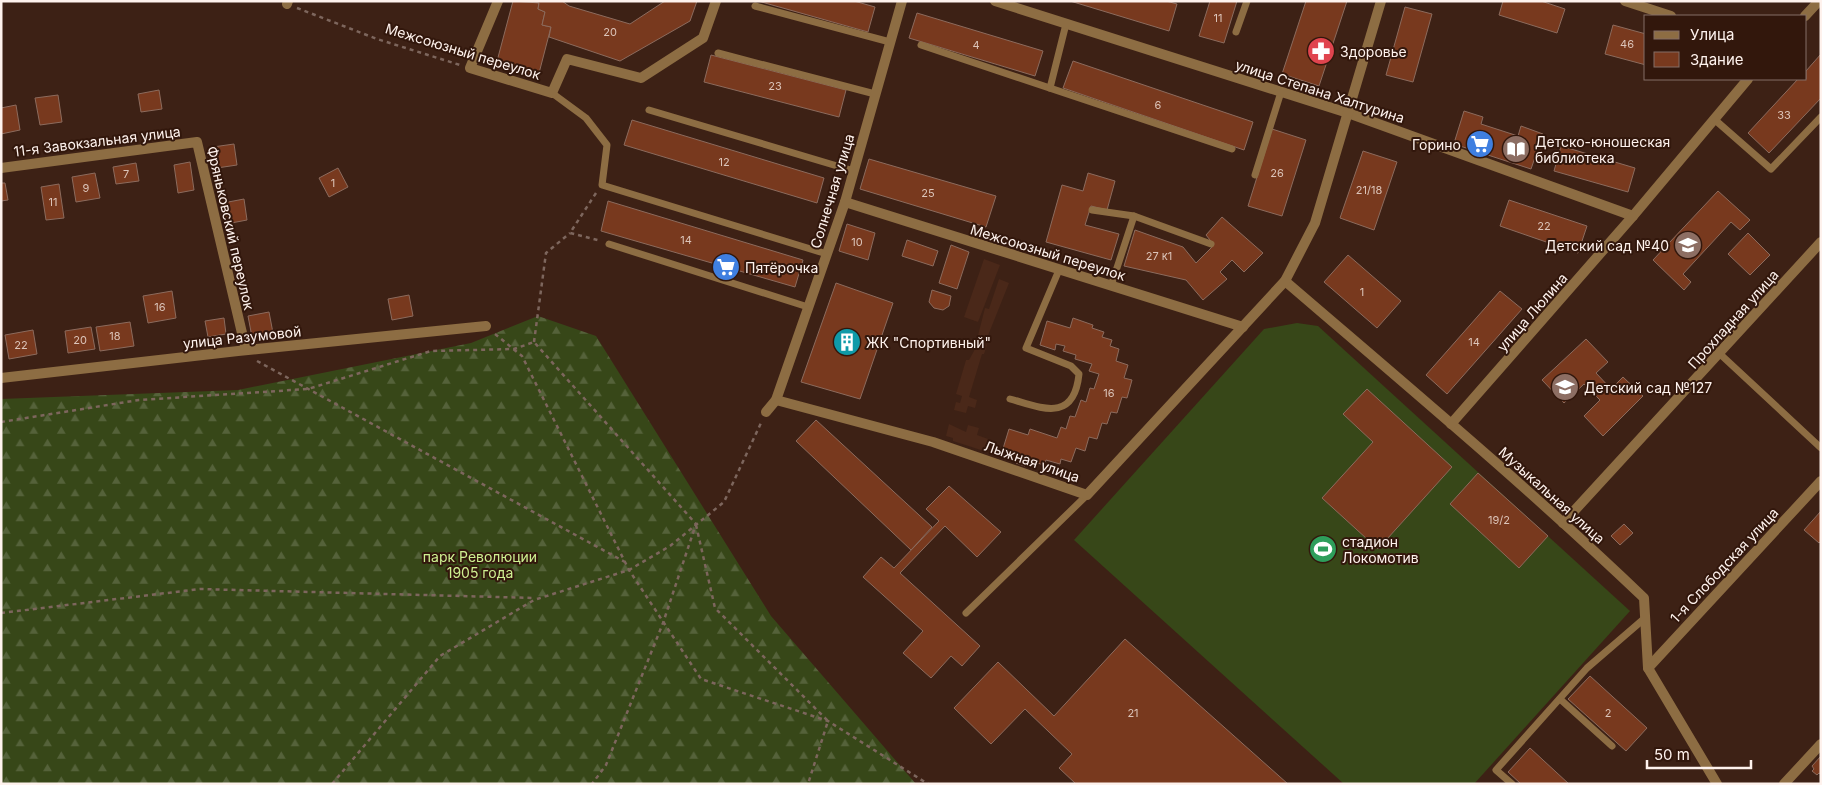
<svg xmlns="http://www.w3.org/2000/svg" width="1822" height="785" viewBox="0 0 1822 785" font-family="Inter,sans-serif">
<defs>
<pattern id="forest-firs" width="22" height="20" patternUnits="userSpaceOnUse" patternTransform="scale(1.25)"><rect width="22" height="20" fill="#374718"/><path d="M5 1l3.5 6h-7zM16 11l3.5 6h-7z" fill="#55623a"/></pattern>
</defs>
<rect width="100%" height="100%" fill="#3d2115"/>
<!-- built -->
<g fill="#4a2819">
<polygon points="984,259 1000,265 978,322 964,317"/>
<polygon points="999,279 1009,283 985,343 987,345 984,354 982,354 969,397 977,400 975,408 968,406 966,413 954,410 956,402 960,403 962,396 956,394 966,360 969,360 974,351 985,308 989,309"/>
<polygon points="949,424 966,432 968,425 979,428 977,435 988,439 984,451 953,441 953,438 946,436"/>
</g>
<!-- grass -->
<polygon fill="#374718" points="1297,323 1318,326 1630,611 1474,784 1344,784 1074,540 1264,329"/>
<!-- forest -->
<polygon fill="url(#forest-firs)" points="538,316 596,336 771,616 916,784 1,784 1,399 238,390 471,343"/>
<!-- building -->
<g fill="#78391e" stroke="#8c6b5d">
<polygon points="513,1 539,3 538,9 545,12 542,25 551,27 538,77 496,65"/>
<polygon points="531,1 562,1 569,6 630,24 665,1 697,1 690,21 620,61 549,37 551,27 542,25 545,12 538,9 539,3"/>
<polygon points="758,1 854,1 875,7 868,32"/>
<polygon points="1070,1 1166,1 1177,4 1169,31"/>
<polygon points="1210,1 1237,1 1224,43 1199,36"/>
<polygon points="1306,1 1347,1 1319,86 1282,74"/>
<polygon points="1503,1 1541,1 1565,9 1557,33 1499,15"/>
<polygon points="1405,7 1432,14 1413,82 1386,75"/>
<polygon points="917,13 1043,51 1035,76 909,38"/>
<polygon points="1613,25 1646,34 1646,65 1605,54"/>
<polygon points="1821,54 1821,98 1769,153 1748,133 1798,79 1806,79 1806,71"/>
<polygon points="711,55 846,90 839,117 704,82"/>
<polygon points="1073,61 1253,122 1244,150 1063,88"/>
<polygon points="159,90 162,109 141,112 138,94"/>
<polygon points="58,95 62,122 40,125 35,98"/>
<polygon points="16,105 20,130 1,134 1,108"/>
<polygon points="1464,111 1483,117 1481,124 1518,136 1521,126 1543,134 1531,169 1460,146 1455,140"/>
<polygon points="632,120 824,178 817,203 624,145"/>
<polygon points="1272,129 1306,140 1282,216 1248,206"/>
<polygon points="234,144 237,165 217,168 213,147"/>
<polygon points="1561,146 1635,168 1628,192 1554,171"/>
<polygon points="1363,151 1397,162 1374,230 1340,218"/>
<polygon points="869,159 996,196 986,227 860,189"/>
<polygon points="190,162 194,190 178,193 174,165"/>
<polygon points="136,163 139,181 116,184 113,167"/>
<polygon points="338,168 348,187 329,197 319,178"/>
<polygon points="95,173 100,198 76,202 72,177"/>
<polygon points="1088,173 1115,181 1107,210 1091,206 1085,225 1119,234 1111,260 1046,242 1062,185 1083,191"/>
<polygon points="1,183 5,183 8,200 1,201"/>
<polygon points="59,184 64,218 46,220 41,187"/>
<polygon points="1718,191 1750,220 1740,230 1731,222 1683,274 1691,282 1684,290 1653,260"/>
<polygon points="244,199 247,220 226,224 223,203"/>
<polygon points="1509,200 1587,226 1578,253 1500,226"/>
<polygon points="608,201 803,260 795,287 601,231"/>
<polygon points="1222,217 1263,253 1244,272 1232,260 1220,272 1227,279 1203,300 1186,280 1124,266 1135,230 1183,247 1196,263 1214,245 1206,235"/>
<polygon points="847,224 875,233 868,260 839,251"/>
<polygon points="1748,233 1770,255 1750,275 1728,254"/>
<polygon points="907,240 938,251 933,266 902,256"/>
<polygon points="951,245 969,252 957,289 939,283"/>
<polygon points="1348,255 1401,301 1377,328 1324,282"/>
<polygon points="836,283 893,303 860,399 801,382"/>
<polygon points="932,290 951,296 949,306 943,310 934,308 929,302"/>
<polygon points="172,291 176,318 148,323 143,296"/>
<polygon points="1500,291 1522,309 1447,394 1426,375"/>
<polygon points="409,295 413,316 392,320 388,299"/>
<polygon points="269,312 273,333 252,337 248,316"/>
<polygon points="224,318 226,334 208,337 205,321"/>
<polygon points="1073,318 1093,325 1092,328 1104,332 1102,337 1112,340 1110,346 1119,349 1116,361 1128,365 1124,378 1132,380 1127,398 1122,397 1117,413 1111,412 1107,424 1102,423 1097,439 1089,437 1085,451 1076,448 1071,462 1061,459 1060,464 1046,460 1044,465 1027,460 1025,466 1016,463 1018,457 1002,452 1009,429 1028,435 1030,429 1057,438 1061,427 1066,429 1070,416 1075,417 1081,400 1086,402 1090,388 1094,389 1099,374 1089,371 1092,364 1075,359 1076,355 1063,351 1065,346 1056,344 1055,350 1040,345 1047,321 1070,328"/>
<polygon points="130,322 134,346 100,351 96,327"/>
<polygon points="91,327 95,349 68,353 65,331"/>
<polygon points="33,330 37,354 9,359 5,335"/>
<polygon points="1586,339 1608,362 1596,373 1611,389 1623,377 1643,396 1603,436 1584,416 1600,400 1584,384 1564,403 1542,380"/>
<polygon points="1367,389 1452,467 1378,549 1322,498 1373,442 1343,414"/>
<polygon points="816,420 932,527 911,550 796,441"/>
<polygon points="1478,473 1548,536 1519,568 1450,504"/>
<polygon points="949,486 1001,532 977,557 945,526 900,573 980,646 962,666 951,656 931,678 903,653 923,631 863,577 881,557 894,568 939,521 926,509"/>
<polygon points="1821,511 1821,541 1819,543 1804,530"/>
<polygon points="1624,524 1633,533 1620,545 1611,536"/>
<polygon points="1125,639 1288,784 1076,784 1059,768 1072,754 1025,709 991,744 954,708 998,662 1054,716"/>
<polygon points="1590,676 1647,728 1626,751 1568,699"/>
<polygon points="1530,748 1569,784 1521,784 1508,772"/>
<polygon points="1821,756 1821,774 1819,773 1817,775 1812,771 1814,769 1812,766"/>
</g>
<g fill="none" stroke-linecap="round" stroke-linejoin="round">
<!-- path -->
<g stroke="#7d665d" stroke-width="2.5" stroke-dasharray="4 4" stroke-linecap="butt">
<polyline points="297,8 377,39 460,65"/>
<polyline points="596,193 570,233 601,241"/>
<polyline points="495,334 522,356 629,570 701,679 828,721 928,784"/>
<polyline points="534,342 546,253 570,233"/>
<polyline points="257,361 625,562"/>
<polyline points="1,422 139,400 308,389 431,351 514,349 534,342 696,524 663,623 606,765 592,784"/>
<polyline points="696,525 715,608 828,721 808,784"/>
<polyline points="1,613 200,589 535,598"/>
<polyline points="332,784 440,656 534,600 629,570 670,546 724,502 761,423"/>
</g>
<!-- service -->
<g stroke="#8d6d43" stroke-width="7">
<polyline points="755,6 890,42"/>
<polyline points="1236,32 1247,1"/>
<polyline points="921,45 1232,149"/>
<polyline points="718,53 875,94"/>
<polyline points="1050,88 1066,24"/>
<polyline points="552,93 586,118 607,145 602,185 827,254"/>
<polyline points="649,110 854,171"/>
<polyline points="1714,119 1771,169 1821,117"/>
<polyline points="1255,175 1281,92"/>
<polyline points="1092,210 1134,216 1211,244"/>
<polyline points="609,244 808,307"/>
<polyline points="1111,286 1134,216"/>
<polyline points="1720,354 1821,448"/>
<path d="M1010 399C1042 408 1074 423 1079 374L1071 366 1026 348 1059 270"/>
<polyline points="966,613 1087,495"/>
<polyline points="1560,699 1612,746"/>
<polyline points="1512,784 1496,770 1587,668 1645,618"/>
</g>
<!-- minor -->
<g stroke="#8d6d43" stroke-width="10">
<polyline points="498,1 470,68 552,93 567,59 641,78 703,38 716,1"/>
<polyline points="995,1 1348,113 1633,216"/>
<polyline points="1625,1 1671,16"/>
<polyline points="287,4 288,1"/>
<polyline points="1805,16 1819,1"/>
<polyline points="1,168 197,142 246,350"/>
<polyline points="845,202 1243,327"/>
<path d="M1285 281C1406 385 1529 488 1644 598L1648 668 1717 784"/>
<polyline points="1,378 238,351 486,326"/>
<polyline points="776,400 933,442 1087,495 1285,281 1315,223 1381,1"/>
<polyline points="766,412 776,400 845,202 902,1"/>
<polyline points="1451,424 1633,216 1748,79"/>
<polyline points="1563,523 1821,242"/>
<polyline points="1648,668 1821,481"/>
<polyline points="1784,784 1821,744"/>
</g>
</g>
<!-- icons -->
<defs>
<g id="pharmacy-disc" transform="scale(1.4375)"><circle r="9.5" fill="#e0444e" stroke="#32170c"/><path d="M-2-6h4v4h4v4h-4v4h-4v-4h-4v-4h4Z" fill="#fff"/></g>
<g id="supermarket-disc" transform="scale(1.4375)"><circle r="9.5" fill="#3f7fe0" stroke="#32170c"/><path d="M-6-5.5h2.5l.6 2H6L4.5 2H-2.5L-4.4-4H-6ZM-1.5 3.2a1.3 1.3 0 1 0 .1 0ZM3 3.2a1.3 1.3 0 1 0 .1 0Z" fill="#fff"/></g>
<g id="library-disc" transform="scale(1.4375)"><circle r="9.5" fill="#8d6e63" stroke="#32170c"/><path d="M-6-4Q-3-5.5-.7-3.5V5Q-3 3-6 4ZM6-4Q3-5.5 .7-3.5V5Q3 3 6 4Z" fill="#fff"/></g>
<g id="school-disc" transform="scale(1.4375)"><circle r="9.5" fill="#8d6e63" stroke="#32170c"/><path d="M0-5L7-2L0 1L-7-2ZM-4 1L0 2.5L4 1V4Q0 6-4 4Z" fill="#fff"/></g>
<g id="building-disc" transform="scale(1.4375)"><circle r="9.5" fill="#0f9aa8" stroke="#32170c"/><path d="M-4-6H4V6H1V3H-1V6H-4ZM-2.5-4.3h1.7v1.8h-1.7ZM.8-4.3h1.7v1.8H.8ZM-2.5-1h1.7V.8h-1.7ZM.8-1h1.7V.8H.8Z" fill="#fff"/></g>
<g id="stadium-disc" transform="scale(1.4375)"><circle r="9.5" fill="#2e9e5b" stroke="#32170c"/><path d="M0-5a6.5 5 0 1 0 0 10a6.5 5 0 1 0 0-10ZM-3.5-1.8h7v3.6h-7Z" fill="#fff"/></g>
</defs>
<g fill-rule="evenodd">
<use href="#pharmacy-disc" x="1321" y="51"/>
<use href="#supermarket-disc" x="1480" y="144"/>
<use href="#library-disc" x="1516" y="149"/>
<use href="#school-disc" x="1688" y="245"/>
<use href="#supermarket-disc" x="726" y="267"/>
<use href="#building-disc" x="847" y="342"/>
<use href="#school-disc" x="1565" y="387"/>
<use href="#stadium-disc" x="1323" y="549"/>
</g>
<g text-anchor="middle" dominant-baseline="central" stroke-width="4" stroke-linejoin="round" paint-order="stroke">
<!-- number labels -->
<g font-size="11" fill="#dcc4b9">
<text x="1218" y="18">11</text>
<text x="610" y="32">20</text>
<text x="1627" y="44">46</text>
<text x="976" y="45">4</text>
<text x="775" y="86">23</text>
<text x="1158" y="105">6</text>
<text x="1784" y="115">33</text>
<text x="724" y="162">12</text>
<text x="1277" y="173">26</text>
<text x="126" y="174">7</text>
<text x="333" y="183">1</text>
<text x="86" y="188">9</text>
<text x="1369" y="190">21/18</text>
<text x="928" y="193">25</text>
<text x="53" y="202">11</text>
<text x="1544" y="226">22</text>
<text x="686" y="240">14</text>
<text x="857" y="242">10</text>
<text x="1159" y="256">27 к1</text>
<text x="1362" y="292">1</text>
<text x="160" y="307">16</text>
<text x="115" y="336">18</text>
<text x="80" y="340">20</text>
<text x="1474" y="342">14</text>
<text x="21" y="345">22</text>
<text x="1109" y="393">16</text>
<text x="1499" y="520">19/2</text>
<text x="1133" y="713">21</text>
<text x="1608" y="713">2</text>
</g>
<!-- street labels -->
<g font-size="14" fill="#fef2ed" stroke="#32170c">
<text transform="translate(463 51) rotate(17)">Межсоюзный переулок</text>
<text transform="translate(1320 91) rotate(18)">улица Степана Халтурина</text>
<text transform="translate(97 141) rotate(-7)">11-я Завокзальная улица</text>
<text transform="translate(832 191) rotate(-73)">Солнечная улица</text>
<text transform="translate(231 228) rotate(77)">Фряньковский переулок</text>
<text transform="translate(1048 252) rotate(17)">Межсоюзный переулок</text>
<text transform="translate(1532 312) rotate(-49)">улица Люлина</text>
<text transform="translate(1733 319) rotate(-48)">Прохладная улица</text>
<text transform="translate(242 337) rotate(-6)">улица Разумовой</text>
<text transform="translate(1032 461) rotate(19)">Лыжная улица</text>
<text transform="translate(1552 495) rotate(42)">Музыкальная улица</text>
<text transform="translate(1724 565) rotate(-47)">1-я Слободская улица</text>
</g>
<!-- poi labels -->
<g font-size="14" fill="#fef2ed" stroke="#32170c" text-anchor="start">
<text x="1340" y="51">Здоровье</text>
<text x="1535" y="141">Детско-юношеская<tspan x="1535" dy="16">библиотека</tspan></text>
<text x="1461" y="144" text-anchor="end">Горино</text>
<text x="1669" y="245" text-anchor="end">Детский сад №40</text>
<text x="745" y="267">Пятёрочка</text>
<text x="866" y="342">ЖК "Спортивный"</text>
<text x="1584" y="387">Детский сад №127</text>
<text x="1342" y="541">стадион<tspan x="1342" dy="16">Локомотив</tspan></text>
</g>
<!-- park labels -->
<g font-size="14" fill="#cef091" stroke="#32170c">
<text x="480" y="556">парк Революции<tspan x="480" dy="16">1905 года</tspan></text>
</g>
</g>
<!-- border -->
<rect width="1822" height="785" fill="none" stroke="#fef2ed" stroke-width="5"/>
<!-- legend -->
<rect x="1644" y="15" width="162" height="65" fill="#32170c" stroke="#846f66"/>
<rect x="1654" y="31" width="25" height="8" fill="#8d6d43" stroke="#846f66"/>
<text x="1690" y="40" font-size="15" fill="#fef2ed">Улица</text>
<rect x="1654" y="52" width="25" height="15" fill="#78391e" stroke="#846f66"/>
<text x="1690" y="65" font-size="15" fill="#fef2ed">Здание</text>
<!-- scale -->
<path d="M1647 760v8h104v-8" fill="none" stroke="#fef2ed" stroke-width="2.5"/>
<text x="1654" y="760" font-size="15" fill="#fef2ed" stroke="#32170c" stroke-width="4" paint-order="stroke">50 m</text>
</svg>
